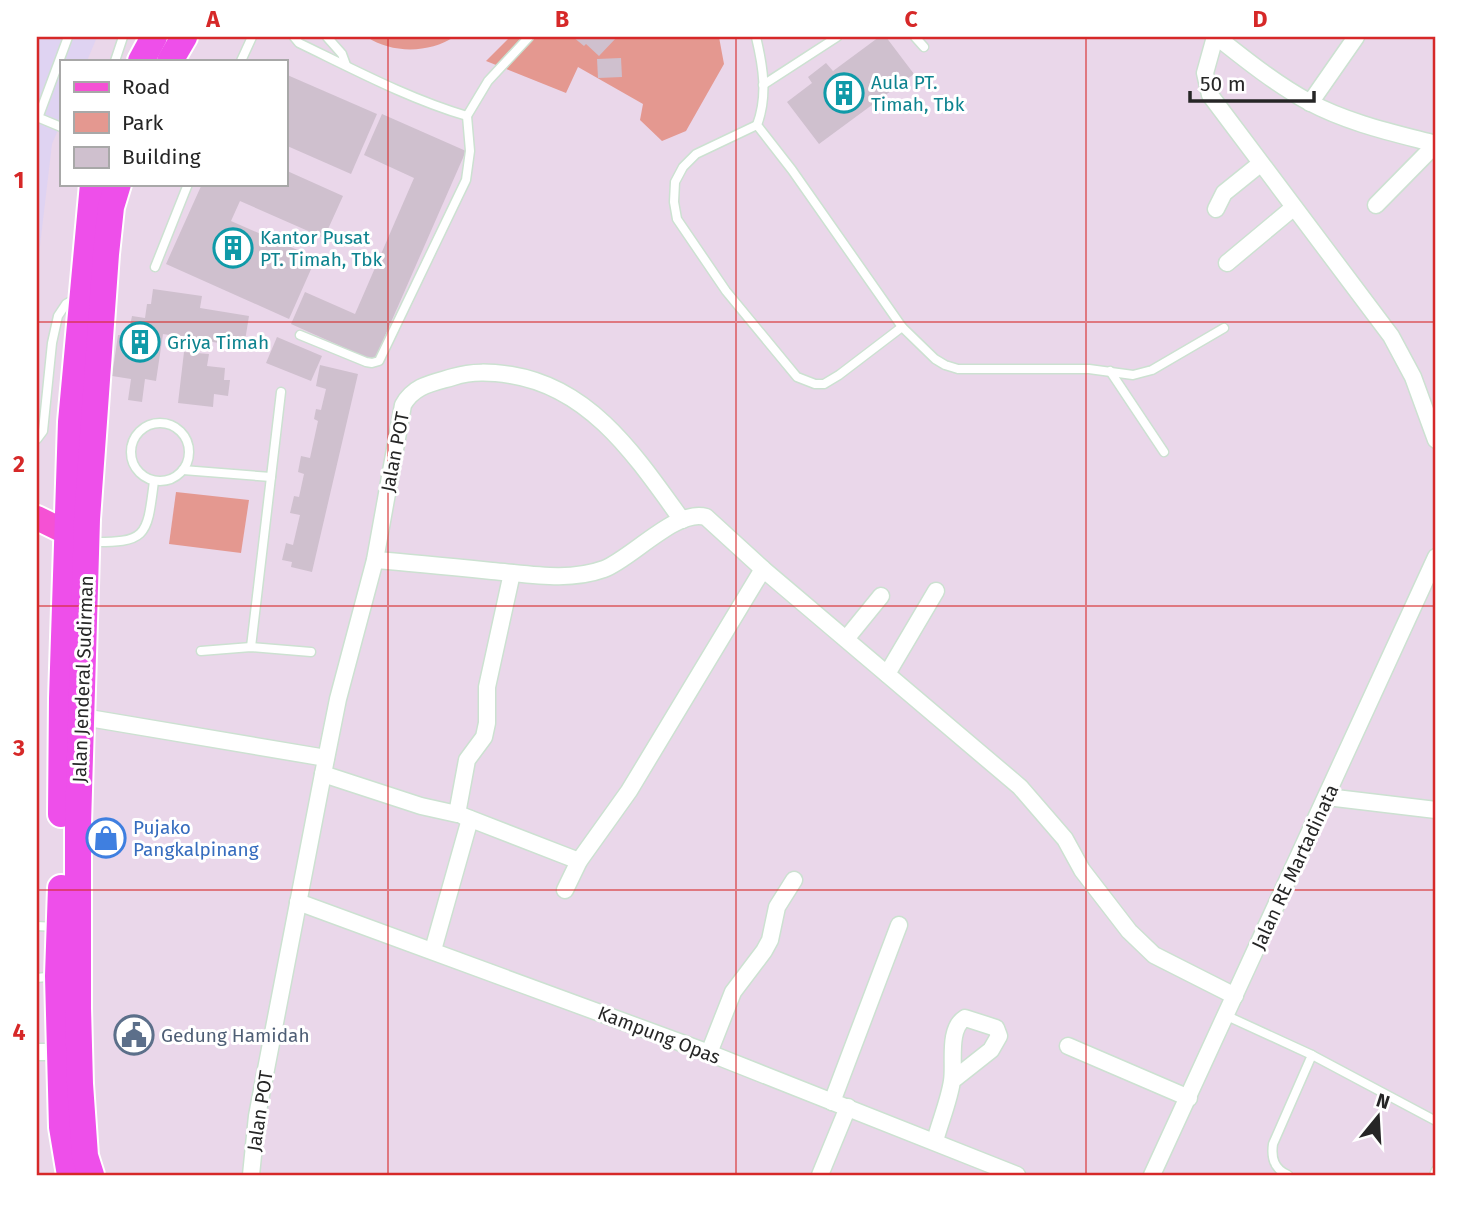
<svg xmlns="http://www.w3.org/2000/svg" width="1473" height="1212" viewBox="0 0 1473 1212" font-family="'Fira Sans',sans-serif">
<rect width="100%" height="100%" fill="#ead7ea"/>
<!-- medical -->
<polygon fill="#dfd3f2" points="37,37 97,37 87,61 61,61 61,123 52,144 37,271"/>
<!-- green -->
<g fill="#e49890">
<path d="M367 37H454C430 53 392 54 367 37Z"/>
<polygon points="510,37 719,37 724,64 686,131 662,141 640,120 643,104 578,67 566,93 486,61"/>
<polygon points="176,492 249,500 241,553 169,544"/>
</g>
<!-- building -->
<g fill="#cfc0ce">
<polygon points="573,37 617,37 599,56 586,44 584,46"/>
<polygon points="879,37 886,37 914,74 819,144 787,102 812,83 808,77 826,63 833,71"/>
<polygon points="621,58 622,77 598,78 597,59"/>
<polygon points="285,74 377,114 351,174 285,145"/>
<polygon points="382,114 466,151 374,361 291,324 305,292 355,314 414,178 364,155"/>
<polygon points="285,170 343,196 324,238 240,201 231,221 316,258 289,319 166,264 202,184 285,184"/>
<polygon points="153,289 202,296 200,308 249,316 244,347 163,334 156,381 145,379 142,402 128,400 131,379 112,376 118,335 128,336 132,316 145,318 147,304 151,304"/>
<polygon points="277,337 322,356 311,381 266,363"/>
<polygon points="184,352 209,354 207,366 225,368 224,380 230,380 228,396 214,394 213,407 178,403"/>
<polygon points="320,365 358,374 312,572 291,567 292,562 282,560 286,543 293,545 300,515 290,513 294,496 299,497 304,474 298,472 301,456 310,458 318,421 314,419 316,409 321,410 326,389 316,386"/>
</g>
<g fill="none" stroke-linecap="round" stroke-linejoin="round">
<!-- service casing -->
<g stroke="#cce1d1" stroke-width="11">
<g id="service">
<path d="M294 37 299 43C353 69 409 99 467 116L488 81 529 37"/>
<polyline points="327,37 342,54 346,65"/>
<path d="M756 37C763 66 768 96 757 125L792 170 902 327 935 359 945 365 958 369H1089L1133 375 1152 370 1224 328"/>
<polyline points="915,37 924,47"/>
<polyline points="115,61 123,37"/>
<polyline points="241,61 252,37"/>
<polyline points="763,85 837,37"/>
<polyline points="37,117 61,127"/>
<polyline points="38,118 68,37"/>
<polyline points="757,125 696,154 683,167 675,182 674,202 677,219 726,291 797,377 815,384 824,384 839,375 902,327"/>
<polyline points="155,267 188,184"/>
<polyline points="300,335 366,362 372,363 379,361 466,180 470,151 467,116"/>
<polyline points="1110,371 1164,452"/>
<circle cx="160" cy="452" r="29"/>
<polyline points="37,439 43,431 52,343 58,316 66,304 78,297"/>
<polyline points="183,470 271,477"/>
<path d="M89 542C148 543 147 536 154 481"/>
<polyline points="251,647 281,392"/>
<polyline points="201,651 251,647 311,652"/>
<polyline points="37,926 55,927"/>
<polyline points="37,978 55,976"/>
<path d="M1225 1015 1312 1055 1273 1144C1271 1158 1274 1169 1288 1175"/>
<polyline points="1312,1055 1436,1121"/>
<polyline points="1434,1175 1436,1170"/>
</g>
</g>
<!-- minor casing -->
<g stroke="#cce1d1" stroke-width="19">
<g id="minor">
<polyline points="1215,37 1205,73 1210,95 1391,336 1413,377 1436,440"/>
<path d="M1217 37C1246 60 1276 84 1309 102 1348 123 1394 133 1436 144"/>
<polyline points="1310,103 1356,37"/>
<polyline points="1376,205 1436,144"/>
<polyline points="1216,209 1224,193 1260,164"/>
<polyline points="1227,263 1293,208"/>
<path d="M375 560C414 563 453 567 492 571 529 574 568 582 604 569 631 559 677 508 706 517L763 569 1020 787 1065 839 1082 870 1129 931 1154 955 1235 996"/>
<polyline points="846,639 881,596"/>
<polyline points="887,674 936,591"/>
<polyline points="83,717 326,758"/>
<polyline points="323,774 421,806 457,814 467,760 484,737 487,723 487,687 512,573"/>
<polyline points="1327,797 1436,810"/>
<polyline points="463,816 579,861"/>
<polyline points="565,890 579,861 629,791 763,569"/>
<polyline points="298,902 709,1053 1017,1175"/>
<polyline points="433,950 470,819"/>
<polyline points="1068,1046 1189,1098"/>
<polyline points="37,1052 60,1052"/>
<polyline points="709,1053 733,992 764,951 770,940 777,907 794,880"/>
<polyline points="832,1102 899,925"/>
<path d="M935 1141C940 1122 949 1101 952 1081 955 1064 947 1029 965 1018L996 1028 999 1036 991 1050 953 1080"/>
<path d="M251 1175 257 1116 323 774 338 699 375 560 403 405C414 385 433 383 453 377 473 371 490 372 511 375 592 388 637 458 682 520"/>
<polyline points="820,1175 848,1107"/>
<polyline points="1152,1175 1436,557"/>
</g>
</g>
<!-- primary casing -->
<g stroke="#fff" stroke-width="28">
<polyline id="primary" points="37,518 84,541"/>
</g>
<!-- trunk casing -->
<g stroke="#fff" stroke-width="30">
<g id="trunk">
<polyline points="141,61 154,37"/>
<polyline points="170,61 184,37"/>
<polyline points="61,814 62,699 71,422 93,184"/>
<polyline points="61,888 58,976 62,1127 70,1175"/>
<polyline points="91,1175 85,1156 80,1084 78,1008 78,824 87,519 106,254 111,207 118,184"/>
</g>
</g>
<!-- service -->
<use href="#service" stroke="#fff" stroke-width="8"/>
<!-- minor -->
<use href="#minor" stroke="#fff" stroke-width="16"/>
<!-- primary -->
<use href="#primary" stroke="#f551d4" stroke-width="24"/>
<!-- trunk -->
<use href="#trunk" stroke="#ee4fea" stroke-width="26"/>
</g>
<!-- grid -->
<path fill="none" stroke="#d62828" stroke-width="2" stroke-opacity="0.55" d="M388 37V1175M736 37V1175M1086 37V1175M37 322H1436M37 606H1436M37 890H1436"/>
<!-- icons -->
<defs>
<g id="building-ring" transform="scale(2.0125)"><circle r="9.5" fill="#fff" stroke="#0f9aa8" stroke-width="1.5"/><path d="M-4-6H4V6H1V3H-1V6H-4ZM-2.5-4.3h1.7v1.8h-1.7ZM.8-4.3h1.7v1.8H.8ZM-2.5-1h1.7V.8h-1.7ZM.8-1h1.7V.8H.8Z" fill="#0f9aa8"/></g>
<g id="shop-ring" transform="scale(2.0125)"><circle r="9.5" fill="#fff" stroke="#3f7fe0" stroke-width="1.5"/><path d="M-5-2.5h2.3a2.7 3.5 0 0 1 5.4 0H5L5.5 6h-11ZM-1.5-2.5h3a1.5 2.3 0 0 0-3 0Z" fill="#3f7fe0"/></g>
<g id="civic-ring" transform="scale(2.0125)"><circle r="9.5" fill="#fff" stroke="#5c6f8a" stroke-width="1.5"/><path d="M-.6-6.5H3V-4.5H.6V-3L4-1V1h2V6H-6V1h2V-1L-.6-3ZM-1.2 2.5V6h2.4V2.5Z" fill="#5c6f8a"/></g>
</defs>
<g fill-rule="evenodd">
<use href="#building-ring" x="844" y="93"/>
<use href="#building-ring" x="233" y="248"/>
<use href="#building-ring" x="140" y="342"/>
<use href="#shop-ring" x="106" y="838"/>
<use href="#civic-ring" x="134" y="1035"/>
</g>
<g text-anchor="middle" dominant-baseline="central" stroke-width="6" stroke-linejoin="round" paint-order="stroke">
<!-- culture labels -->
<g font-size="19" fill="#0d838f" stroke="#fff" text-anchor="start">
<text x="871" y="82">Aula PT.<tspan x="871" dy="22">Timah, Tbk</tspan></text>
<text x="260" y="237">Kantor Pusat<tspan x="260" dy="22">PT. Timah, Tbk</tspan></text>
<text x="167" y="342">Griya Timah</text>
</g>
<!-- street labels -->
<g font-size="19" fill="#262626" stroke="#fff">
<text transform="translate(395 452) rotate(-79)">Jalan POT</text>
<text transform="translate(83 679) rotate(-88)">Jalan Jenderal Sudirman</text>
<text transform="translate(1295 867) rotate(-65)">Jalan RE Martadinata</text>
<text transform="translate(659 1035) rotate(21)">Kampung Opas</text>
<text transform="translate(260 1111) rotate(-81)">Jalan POT</text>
</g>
<!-- shop labels -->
<g font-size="19" fill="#366cbe" stroke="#fff" text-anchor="start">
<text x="133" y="827">Pujako<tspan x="133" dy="22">Pangkalpinang</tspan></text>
</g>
<!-- service labels -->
<g font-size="19" fill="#4e5e75" stroke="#fff" text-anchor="start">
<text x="161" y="1035">Gedung Hamidah</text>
</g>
</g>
<!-- border -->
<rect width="1473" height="1212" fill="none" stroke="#ffffff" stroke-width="77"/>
<!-- legend -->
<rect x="60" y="60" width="228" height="126" fill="#ffffff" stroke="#a8a8a8" stroke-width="2"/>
<rect x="74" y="82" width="35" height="10" fill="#f551d4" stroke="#a8a8a8" stroke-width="2"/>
<text x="122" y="94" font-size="21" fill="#262626">Road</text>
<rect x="74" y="112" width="35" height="21" fill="#e49890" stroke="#a8a8a8" stroke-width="2"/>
<text x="122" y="130" font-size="21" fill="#262626">Park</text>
<rect x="74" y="147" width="35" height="21" fill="#cfc0ce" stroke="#a8a8a8" stroke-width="2"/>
<text x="122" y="164" font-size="21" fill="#262626">Building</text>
<!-- north arrow -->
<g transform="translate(1378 1117) rotate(18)" stroke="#ffffff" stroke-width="5" paint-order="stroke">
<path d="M0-5L12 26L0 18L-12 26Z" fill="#262626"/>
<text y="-10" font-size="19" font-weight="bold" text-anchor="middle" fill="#262626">N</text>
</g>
<!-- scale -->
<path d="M1190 91v10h124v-10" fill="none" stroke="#262626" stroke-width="3.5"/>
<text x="1200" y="91" font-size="21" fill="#262626" stroke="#ffffff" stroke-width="5" paint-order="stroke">50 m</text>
<rect x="38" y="38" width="1396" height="1136" fill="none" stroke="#d62828" stroke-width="2.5"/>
<g font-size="23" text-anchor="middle" font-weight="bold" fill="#d62828">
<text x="213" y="27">A</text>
<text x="562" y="27">B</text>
<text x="911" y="27">C</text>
<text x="1260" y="27">D</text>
<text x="19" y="188">1</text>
<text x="19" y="472">2</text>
<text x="19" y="756">3</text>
<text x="19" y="1040">4</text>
</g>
</svg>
